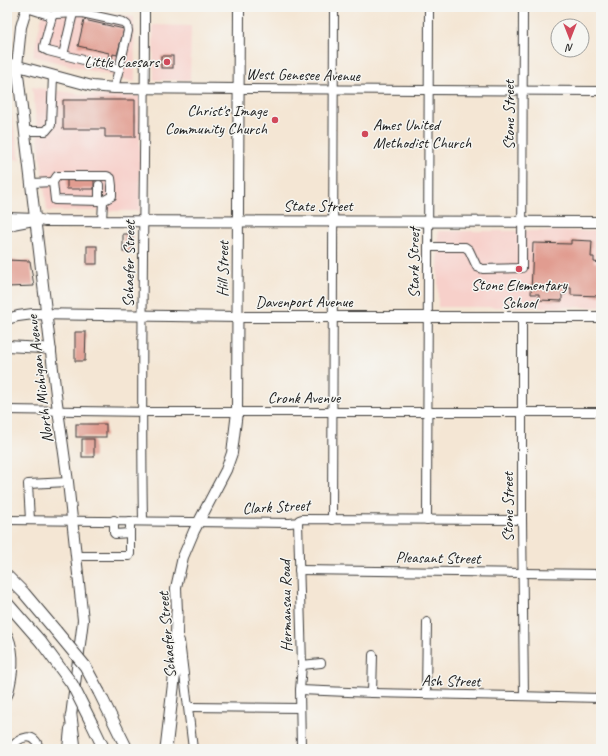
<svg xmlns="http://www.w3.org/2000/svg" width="608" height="756" viewBox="0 0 608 756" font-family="Caveat,sans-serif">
<rect width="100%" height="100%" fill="#f6f6f2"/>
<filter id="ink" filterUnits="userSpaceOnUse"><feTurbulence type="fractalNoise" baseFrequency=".025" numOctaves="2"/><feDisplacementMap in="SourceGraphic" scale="8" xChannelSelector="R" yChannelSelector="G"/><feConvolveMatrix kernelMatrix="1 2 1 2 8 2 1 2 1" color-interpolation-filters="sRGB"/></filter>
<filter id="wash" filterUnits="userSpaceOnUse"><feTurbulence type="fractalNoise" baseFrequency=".012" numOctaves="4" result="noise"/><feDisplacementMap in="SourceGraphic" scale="16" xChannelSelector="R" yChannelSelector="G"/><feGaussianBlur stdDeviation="0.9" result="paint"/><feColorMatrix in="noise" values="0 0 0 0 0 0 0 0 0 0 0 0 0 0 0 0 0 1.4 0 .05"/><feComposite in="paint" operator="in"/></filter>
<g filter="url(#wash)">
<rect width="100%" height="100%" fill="#f4e6d4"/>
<!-- built -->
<g fill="#f7d0ca">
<polygon points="44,7 134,17 135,82 33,56"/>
<polygon points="153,25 191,26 190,80 154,80"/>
<polygon points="32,87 86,95 140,96 140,211 47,211"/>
<polygon points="7,90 20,160 7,157"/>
<rect x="438" y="231" width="163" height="76"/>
</g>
<g id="blocks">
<!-- building -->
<g fill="#e19c90">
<polygon points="84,20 124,29 117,55 113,54 112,59 108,58 109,53 78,46"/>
<rect x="161" y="56" width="12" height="12"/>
<polygon points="63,100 135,100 135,137 105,137 105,129 63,129"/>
<polygon points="94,177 94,189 67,189 67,178"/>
<rect x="123" y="234" width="9" height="18"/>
<polygon points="571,240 592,241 591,257 594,257 594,262 601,263 601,296 571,295 571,288 566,288 566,294 562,294 562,301 539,300 539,294 531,294 533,243 571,244"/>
<rect x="87" y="246" width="10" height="18"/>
<polygon points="7,260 30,261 34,286 7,287"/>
<polygon points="75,332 86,332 85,361 75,361"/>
<rect x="76" y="424" width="30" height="13"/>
<rect x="82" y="439" width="12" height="18"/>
</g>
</g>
</g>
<g filter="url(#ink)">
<use href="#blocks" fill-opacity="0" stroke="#3c3a38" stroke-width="1"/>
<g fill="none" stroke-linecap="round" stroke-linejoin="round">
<!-- minor casing -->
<g stroke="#3c3a38" stroke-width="10">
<g id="minor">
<polyline points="27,8 52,16 44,46 44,49 48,51 119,69 114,88"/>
<polyline points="52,16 55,14 82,13 123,22 127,25 128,31 119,69"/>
<polyline points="63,55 73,13"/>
<polyline points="239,89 601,91"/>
<polyline points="25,131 46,131 51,125 53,76"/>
<polyline points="53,182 57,176 107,176 111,178 112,186 112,196 103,201"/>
<polyline points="32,183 53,182 55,200 103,201 102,221"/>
<polyline points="99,185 99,201"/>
<polyline points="428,247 465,247 469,250 477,267 483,269 522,268 523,7"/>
<polyline points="522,317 522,520 524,696"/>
<polyline points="7,410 150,412 601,412"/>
<polyline points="7,520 290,523 298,522 299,520 302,519 522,520"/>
<polyline points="30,520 28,484 68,482"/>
<polyline points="114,520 114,533 115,534 130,533"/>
<polyline points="332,520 334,7"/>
<polyline points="427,520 429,7"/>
<path d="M143 521C140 349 145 178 145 7"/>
<polyline points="298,522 302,665 300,690 301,749"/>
<polyline points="76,556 129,556 130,554 130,521"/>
<polyline points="299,570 601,574"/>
<polyline points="180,641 193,749"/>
<polyline points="302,665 321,663"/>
<polyline points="300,690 372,693 601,698"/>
<polyline points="372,693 373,655"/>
<polyline points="426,694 427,622"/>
<polyline points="189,707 300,708"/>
<path d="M11 749C18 736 36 731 39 749"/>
<polyline points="67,749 69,729"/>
</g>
</g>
<!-- major casing -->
<g stroke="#3c3a38" stroke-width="12">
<g id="major">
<polyline points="27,7 21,27 17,66 57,403 68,482 83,620 71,716"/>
<polyline points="7,63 92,86 114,88 239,89"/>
<polyline points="7,218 36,219 45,221 601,222"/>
<polyline points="7,319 18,316 33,314 238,317 601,317"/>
<polyline points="7,346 42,348 51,350"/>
<polyline points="177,612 176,588 183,557 194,531 226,470 232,453 237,412 239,7"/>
</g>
</g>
<!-- highway casing -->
<g stroke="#3c3a38" stroke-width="13">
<g id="highway">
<polyline points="7,226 15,223 36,219"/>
<polyline points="7,576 24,593 56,631"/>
<polyline points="7,603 41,642"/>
<path d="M7 636C15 655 12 675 7 694"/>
<polyline points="99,692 127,749"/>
<polyline points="71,716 75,749"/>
<polyline points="92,724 104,749"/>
<polyline points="166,749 176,662 177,612"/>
</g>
</g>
<!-- minor -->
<use href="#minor" stroke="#fff" stroke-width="8"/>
<!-- major -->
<use href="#major" stroke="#fff" stroke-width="10"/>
<!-- highway -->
<use href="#highway" stroke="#fff" stroke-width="11"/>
<!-- highway-bridge casing -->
<g stroke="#3c3a38" stroke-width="13" stroke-linecap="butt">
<g id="highway-bridge">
<polyline points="56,631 85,666 99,692"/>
<polyline points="41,642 72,684 92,724"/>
</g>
</g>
<!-- highway-bridge -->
<use href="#highway-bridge" stroke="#fff" stroke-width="11"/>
</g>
</g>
<!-- markers -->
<g fill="#d1495b" stroke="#f6f6f2" stroke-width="1.5">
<circle cx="167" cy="62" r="4"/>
<circle cx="275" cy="120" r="4"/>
<circle cx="365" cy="134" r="4"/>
<circle cx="519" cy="269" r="4"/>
</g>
<g text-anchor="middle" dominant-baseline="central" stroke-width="3" stroke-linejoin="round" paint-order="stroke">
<!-- poi labels -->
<g font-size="16" fill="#1c1c1c" stroke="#f6f6f2" text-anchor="end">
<text x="159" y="62">Little Caesars</text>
<text x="267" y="111">Christ's Image<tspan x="267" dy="18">Community Church</tspan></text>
<text x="373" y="125" text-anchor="start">Ames United<tspan x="373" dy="18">Methodist Church</tspan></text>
<text x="519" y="285" text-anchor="middle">Stone Elementary<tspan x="519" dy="18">School</tspan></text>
</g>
<!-- street labels -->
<g font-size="16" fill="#1c1c1c" stroke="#f6f6f2">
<text transform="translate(303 75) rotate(1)">West Genesee Avenue</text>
<text transform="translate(509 115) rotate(-90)">Stone Street</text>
<text x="318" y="206">State Street</text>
<text transform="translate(414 263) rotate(-90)">Stark Street</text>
<text transform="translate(129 264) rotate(-89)">Schaefer Street</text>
<text transform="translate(223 269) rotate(-89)">Hill Street</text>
<text x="304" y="302">Davenport Avenue</text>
<text transform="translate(40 379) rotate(-97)">North Michigan Avenue</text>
<text x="304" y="398">Cronk Avenue</text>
<text transform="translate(276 507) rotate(-3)">Clark Street</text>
<text transform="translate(508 507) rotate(-90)">Stone Street</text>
<text transform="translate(438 558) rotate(1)">Pleasant Street</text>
<text transform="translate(286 606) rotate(-91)">Hermansau Road</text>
<text transform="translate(167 635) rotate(-95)">Schaefer Street</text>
<text transform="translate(451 681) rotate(1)">Ash Street</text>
</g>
</g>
<!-- margin -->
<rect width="608" height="756" fill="none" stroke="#f6f6f2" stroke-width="24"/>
<!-- north arrow -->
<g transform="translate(570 38) rotate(180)"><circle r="19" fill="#f6f6f2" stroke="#9f9f9c"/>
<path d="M0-3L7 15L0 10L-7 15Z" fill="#d1495b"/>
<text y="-6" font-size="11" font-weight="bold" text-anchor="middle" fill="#1c1c1c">N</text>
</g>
</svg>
